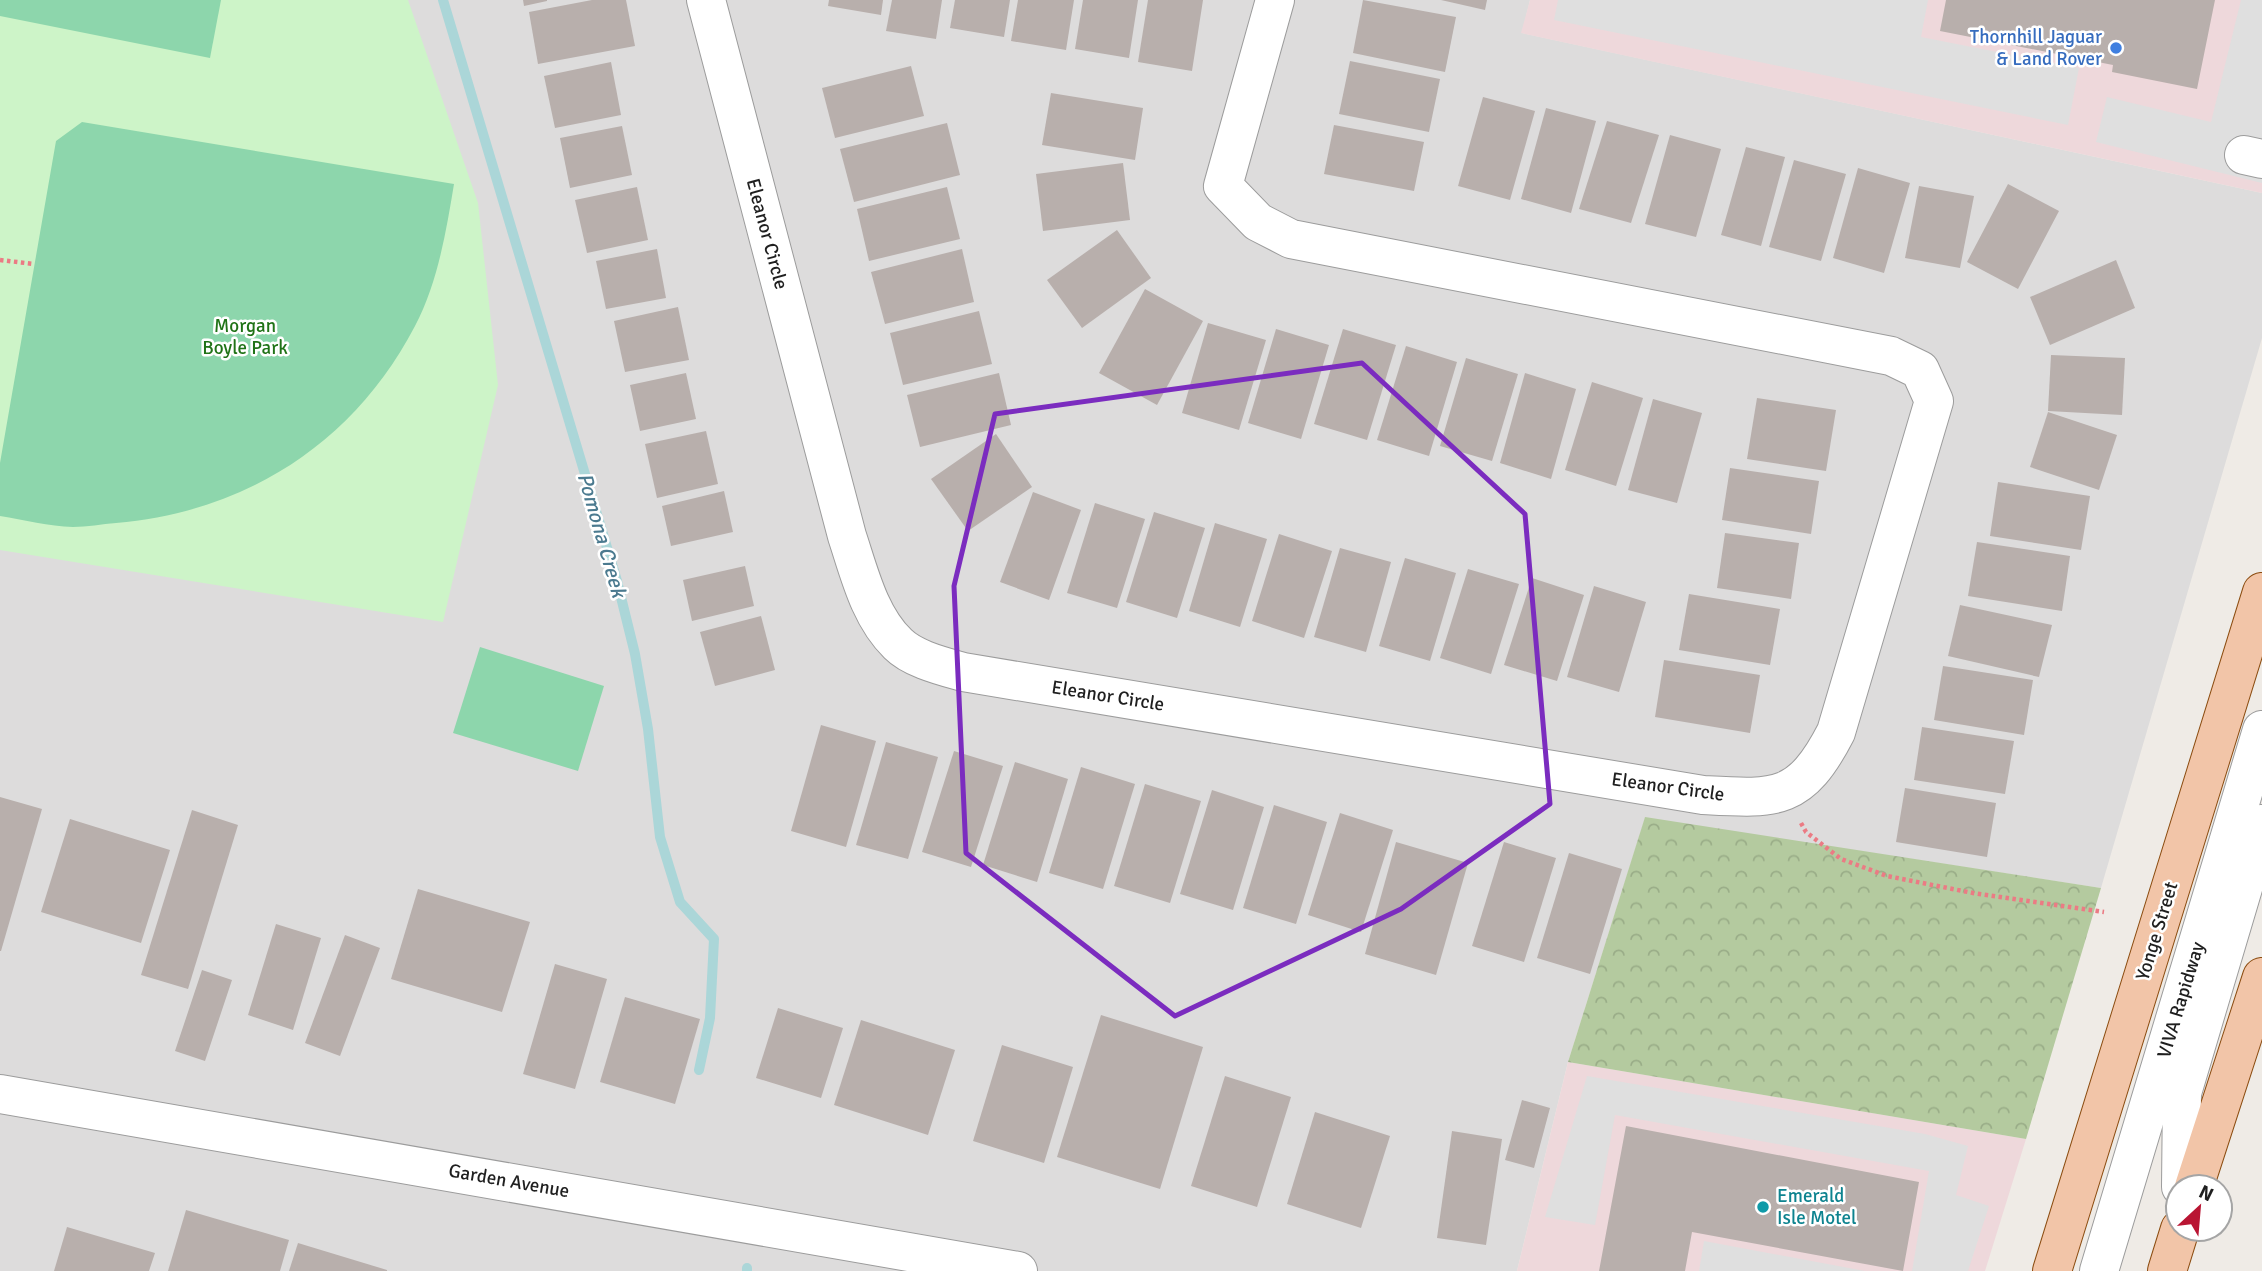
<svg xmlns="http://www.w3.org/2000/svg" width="2262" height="1271" viewBox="0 0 2262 1271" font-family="Signika,sans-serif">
<defs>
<pattern id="forest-crowns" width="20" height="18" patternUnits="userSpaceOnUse" patternTransform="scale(1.75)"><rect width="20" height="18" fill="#b4ca9f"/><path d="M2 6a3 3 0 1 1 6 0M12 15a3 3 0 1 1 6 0" fill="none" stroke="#9aad88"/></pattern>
</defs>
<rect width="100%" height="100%" fill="#efebe6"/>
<!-- residential -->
<polygon fill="#dddcdc" points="0,0 1530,0 1522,33 2262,193 2262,338 2101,888 1645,818 1568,1062 1517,1271 0,1271"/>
<!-- commercial -->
<g fill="#eed8db">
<polygon points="1530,0 2262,0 2262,193 1521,33"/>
<polygon points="1568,1062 2026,1139 1985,1271 1517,1271"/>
</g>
<!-- forest -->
<polygon fill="url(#forest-crowns)" points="1645,817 2101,888 2026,1139 1568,1062"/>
<!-- park -->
<polygon fill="#cdf4c8" points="0,0 408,0 478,203 498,385 443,622 0,550"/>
<!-- pitch -->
<g fill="#8dd6ac">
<polygon points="0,0 221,0 210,58 0,16"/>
<path d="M82 122 454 184C446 232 438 282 415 326 354 443 246 512 116 523 102 524 87 527 73 527 49 526 24 520 0 516V463L56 141Z"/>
<polygon points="480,647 604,686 578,771 453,733"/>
</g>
<!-- parking -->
<g fill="#dfdfdf">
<polygon points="1558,0 1928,0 1921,37 2079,68 2068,125 1554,20"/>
<polygon points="2241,0 2262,0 2262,183 2096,142 2107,97 2211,122"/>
<polygon points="1587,1076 1925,1134 1968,1146 1956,1195 1989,1206 1968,1271 1912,1271 1929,1171 1615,1115 1595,1225 1545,1217"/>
<polygon points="1704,1241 1865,1271 1699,1271"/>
</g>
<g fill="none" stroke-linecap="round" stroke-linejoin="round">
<!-- stream -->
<g stroke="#abd6d8" stroke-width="10">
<polyline points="443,0 617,581 635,654 648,729 660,837 680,902 714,939 710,1018 699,1070"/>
<polyline points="747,1271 747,1268"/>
</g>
</g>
<!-- building -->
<g fill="#b8afac">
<polygon points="523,0 547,0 547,1 524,6"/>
<polygon points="592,0 626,0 635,46 538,64 529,12"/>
<polygon points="829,0 883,0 881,15 828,6"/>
<polygon points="892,0 942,0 936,39 886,31"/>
<polygon points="955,0 1010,0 1004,37 950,28"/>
<polygon points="1018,0 1074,0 1066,50 1011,41"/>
<polygon points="1083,0 1138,0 1129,58 1075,49"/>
<polygon points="1148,0 1203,0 1192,71 1138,62"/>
<polygon points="1363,0 1456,17 1445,72 1353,53"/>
<polygon points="1441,0 1487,0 1485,10"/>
<polygon points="1946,0 2215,0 2197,89 2112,72 2113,65 1940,31"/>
<polygon points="1350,61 1440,79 1429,132 1339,114"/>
<polygon points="611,62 621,115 555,128 544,76"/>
<polygon points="911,66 924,116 835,138 822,88"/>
<polygon points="1051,93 1143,108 1135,160 1042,145"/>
<polygon points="1483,97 1535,111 1510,200 1458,186"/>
<polygon points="1546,108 1596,121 1571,213 1521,199"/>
<polygon points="1607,121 1659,135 1631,223 1579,209"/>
<polygon points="947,123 960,175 854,202 840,149"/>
<polygon points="1334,125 1424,142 1414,191 1324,174"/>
<polygon points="622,126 632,175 570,188 560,138"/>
<polygon points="1670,135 1721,149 1696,237 1645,224"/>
<polygon points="1746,147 1785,157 1761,246 1721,235"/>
<polygon points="1794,160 1846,174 1821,261 1769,247"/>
<polygon points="1123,163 1130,220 1043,231 1036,174"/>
<polygon points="1858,168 1910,183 1884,273 1833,258"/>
<polygon points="2008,184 2059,211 2018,289 1967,262"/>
<polygon points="1919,186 1974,196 1960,268 1905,258"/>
<polygon points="637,187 648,240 587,253 575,200"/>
<polygon points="947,187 960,239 869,261 857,209"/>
<polygon points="1117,230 1151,278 1082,328 1047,280"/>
<polygon points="657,249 666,298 606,309 596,261"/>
<polygon points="962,249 974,302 885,324 871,272"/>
<polygon points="2116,260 2135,308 2050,345 2030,297"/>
<polygon points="1145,289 1203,321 1157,405 1099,373"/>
<polygon points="678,307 689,360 625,372 614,321"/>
<polygon points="979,311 992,364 903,385 890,333"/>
<polygon points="1208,323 1266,340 1239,430 1182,413"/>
<polygon points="1276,329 1329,345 1301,439 1248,423"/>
<polygon points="1343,329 1396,345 1367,440 1314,424"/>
<polygon points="1406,346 1457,362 1429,456 1377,440"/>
<polygon points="2051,355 2125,358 2122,415 2048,411"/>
<polygon points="1466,358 1518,374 1492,461 1440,446"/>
<polygon points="686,373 696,419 640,431 630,385"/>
<polygon points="999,373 1011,425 920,447 907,395"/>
<polygon points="1525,373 1576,389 1551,479 1500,463"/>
<polygon points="1592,382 1643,398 1616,486 1565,470"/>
<polygon points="1757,398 1836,410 1826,471 1747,459"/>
<polygon points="1653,399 1702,413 1677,503 1628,490"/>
<polygon points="2048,412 2117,435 2099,490 2030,467"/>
<polygon points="706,431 718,484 657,498 645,444"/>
<polygon points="996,434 1032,487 968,531 931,479"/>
<polygon points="1730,468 1819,481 1811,534 1722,520"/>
<polygon points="1998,482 2090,496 2081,550 1990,536"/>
<polygon points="724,491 733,532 671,546 662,506"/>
<polygon points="1033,492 1081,510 1049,600 1000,582"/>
<polygon points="1095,503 1145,519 1117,608 1067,593"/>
<polygon points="1154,512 1205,528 1177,618 1126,602"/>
<polygon points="1215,523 1267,539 1240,627 1189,611"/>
<polygon points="1725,533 1799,543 1791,599 1717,588"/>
<polygon points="1279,534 1332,551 1304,638 1252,621"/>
<polygon points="1977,542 2070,556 2062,611 1968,596"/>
<polygon points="1340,548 1391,562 1366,652 1314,637"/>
<polygon points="1405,558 1456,573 1430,661 1379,646"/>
<polygon points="745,566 754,606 692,621 683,580"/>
<polygon points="1468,569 1519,584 1491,674 1440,658"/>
<polygon points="1532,578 1584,595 1557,681 1504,665"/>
<polygon points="1594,586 1646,602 1619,692 1567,677"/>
<polygon points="1689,594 1780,609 1770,665 1679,650"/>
<polygon points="1960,605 2052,625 2039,677 1948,656"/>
<polygon points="761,616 775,670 715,686 700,632"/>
<polygon points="1664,660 1760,675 1750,733 1655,717"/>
<polygon points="1943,666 2033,680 2024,735 1934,720"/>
<polygon points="821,725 876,741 846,847 791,831"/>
<polygon points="1922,727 2014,741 2005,794 1914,780"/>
<polygon points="886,742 938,757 908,859 856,845"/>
<polygon points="954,751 1003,766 971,867 922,852"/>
<polygon points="1015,762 1068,779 1037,882 983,865"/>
<polygon points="1081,767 1135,784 1103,889 1049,873"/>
<polygon points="1145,784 1201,801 1170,903 1114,886"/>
<polygon points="1905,788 1996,803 1987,857 1896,842"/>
<polygon points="1212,790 1264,807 1233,910 1180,894"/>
<polygon points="0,797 42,809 1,951 0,951"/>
<polygon points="1274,805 1327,822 1296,924 1243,908"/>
<polygon points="192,810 238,825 188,989 141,975"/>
<polygon points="1340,813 1393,830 1361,932 1308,915"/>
<polygon points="70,819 170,850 141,943 41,912"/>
<polygon points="1396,842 1468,863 1436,975 1365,954"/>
<polygon points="1504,842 1556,858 1524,962 1472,946"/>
<polygon points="1569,853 1622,869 1590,974 1537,958"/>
<polygon points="418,889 530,922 502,1012 391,979"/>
<polygon points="276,924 321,938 293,1030 248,1015"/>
<polygon points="345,935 380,948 340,1056 305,1043"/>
<polygon points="555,964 607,979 575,1089 523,1074"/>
<polygon points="202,970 232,980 205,1061 175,1051"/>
<polygon points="625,997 700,1019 675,1104 600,1082"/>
<polygon points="778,1008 843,1028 821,1098 756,1078"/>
<polygon points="1101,1015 1203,1047 1160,1189 1057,1157"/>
<polygon points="861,1020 955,1050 928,1135 834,1105"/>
<polygon points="1002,1045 1073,1067 1044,1163 973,1141"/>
<polygon points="1225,1076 1291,1097 1257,1207 1191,1186"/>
<polygon points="1522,1100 1550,1108 1534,1168 1505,1160"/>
<polygon points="1315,1112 1390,1136 1361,1228 1287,1204"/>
<polygon points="1626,1126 1919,1182 1903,1271 1692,1232 1685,1271 1599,1271"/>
<polygon points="1452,1131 1502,1139 1486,1245 1437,1238"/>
<polygon points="186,1210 289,1240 280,1271 168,1271"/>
<polygon points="67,1227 155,1253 149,1271 54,1271"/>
<polygon points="298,1243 387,1270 387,1271 289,1271"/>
</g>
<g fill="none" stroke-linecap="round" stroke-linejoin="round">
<!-- minor casing -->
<g stroke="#9c9c9c" stroke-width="40">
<g id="minor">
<path d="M706 0 847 536C859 572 869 616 898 644 913 659 942 666 963 672L1703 795C1776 799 1800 802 1836 732L1934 401 1920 370 1891 356 1291 239 1258 222 1223 186 1275 0"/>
<polyline points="2244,155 2262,159"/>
<polyline points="0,1094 1018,1271"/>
<polyline points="2181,1187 2182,1093 2262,824"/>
<polyline points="2099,1271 2262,730"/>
</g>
</g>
<!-- major casing -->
<g stroke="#8b4c10" stroke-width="40">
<g id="major">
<polyline points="2194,1187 2262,977"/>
<polyline points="2052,1271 2262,592"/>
<polyline points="2167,1271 2180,1229"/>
</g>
</g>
<!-- path -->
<g stroke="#eb7b84" stroke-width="4.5" stroke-dasharray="3.5 3.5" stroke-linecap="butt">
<polyline points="0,260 34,264"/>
<polyline points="1801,823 1806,832 1841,859 1887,876 1973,893 2104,912"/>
</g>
<!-- minor -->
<use href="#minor" stroke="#fff" stroke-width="38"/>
<!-- major -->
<use href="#major" stroke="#f2c5a8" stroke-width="38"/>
</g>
<!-- marked area -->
<path fill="none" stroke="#7b2cbf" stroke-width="5" stroke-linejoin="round" d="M1362 363 1525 514 1550 804 1401 909 1175 1016 966 853 954 586 995 414Z"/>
<!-- markers -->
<circle fill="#3f7fe0" stroke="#fff" stroke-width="2.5" cx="2116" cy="48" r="7"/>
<circle fill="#0f9aa8" stroke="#fff" stroke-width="2.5" cx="1763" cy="1207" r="7"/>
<g text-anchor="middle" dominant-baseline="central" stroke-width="5" stroke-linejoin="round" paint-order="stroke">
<!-- shop labels -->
<g font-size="19" fill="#366cbe" stroke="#fff" text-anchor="end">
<text x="2102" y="37">Thornhill Jaguar<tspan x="2102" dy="22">&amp; Land Rover</tspan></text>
</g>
<!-- street labels -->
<g font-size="19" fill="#1f1f1f" stroke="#fff">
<text transform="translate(767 234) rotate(75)">Eleanor Circle</text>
<text transform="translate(1108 696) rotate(9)">Eleanor Circle</text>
<text transform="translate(1668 787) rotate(8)">Eleanor Circle</text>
<text transform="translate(2157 931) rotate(-73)">Yonge Street</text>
<text transform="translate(2181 1000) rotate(-73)">VIVA Rapidway</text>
<text transform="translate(509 1181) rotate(10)">Garden Avenue</text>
</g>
<!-- park labels -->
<g font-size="19" fill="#207317" stroke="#fff">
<text x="245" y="326">Morgan<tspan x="245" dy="22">Boyle Park</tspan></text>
</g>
<!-- culture labels -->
<g font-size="19" fill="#0d838f" stroke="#fff" text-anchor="start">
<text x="1777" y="1196">Emerald<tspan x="1777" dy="22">Isle Motel</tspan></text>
</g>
<!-- water labels -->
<g font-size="21" font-style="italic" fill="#4b7a8f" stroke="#fff">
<text transform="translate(602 535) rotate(74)">Pomona Creek</text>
</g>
</g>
<!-- north arrow -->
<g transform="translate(2199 1208) rotate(26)"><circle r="33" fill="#ffffff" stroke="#a5a5a5" stroke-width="2"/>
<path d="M0-5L12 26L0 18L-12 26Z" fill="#b91533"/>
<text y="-10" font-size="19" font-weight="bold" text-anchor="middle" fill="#1f1f1f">N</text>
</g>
</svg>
